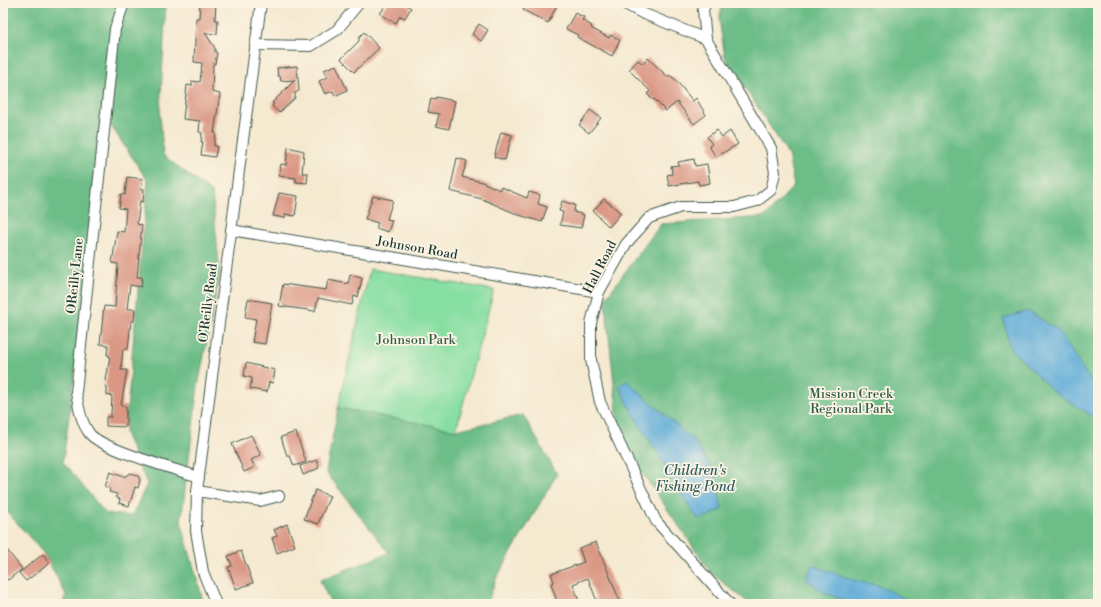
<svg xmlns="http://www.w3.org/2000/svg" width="1101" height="607" viewBox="0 0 1101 607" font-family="'Libre Bodoni',serif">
<rect width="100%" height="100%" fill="#fcf5e5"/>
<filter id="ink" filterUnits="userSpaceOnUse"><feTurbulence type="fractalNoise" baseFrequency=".025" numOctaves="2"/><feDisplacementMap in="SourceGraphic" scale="8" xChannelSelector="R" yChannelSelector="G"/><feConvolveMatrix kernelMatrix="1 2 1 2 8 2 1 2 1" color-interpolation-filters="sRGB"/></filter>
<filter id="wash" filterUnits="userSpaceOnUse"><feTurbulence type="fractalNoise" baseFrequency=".012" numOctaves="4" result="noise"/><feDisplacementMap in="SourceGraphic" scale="16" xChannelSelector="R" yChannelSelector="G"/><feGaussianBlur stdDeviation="0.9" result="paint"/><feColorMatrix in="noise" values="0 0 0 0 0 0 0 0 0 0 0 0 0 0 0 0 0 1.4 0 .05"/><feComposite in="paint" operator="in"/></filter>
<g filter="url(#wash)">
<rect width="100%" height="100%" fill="#f5e9d0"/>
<!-- green -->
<polygon fill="#87dea2" stroke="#538e6b" points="370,269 494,290 456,430 338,408"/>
<!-- forest -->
<g fill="#6dbd88" stroke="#467d5e" fill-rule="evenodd">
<path d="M3 3H166L160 113 163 155 212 193 220 274 198 386 181 522 204 604H62L66 595 45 555 3 507ZM107 120 148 181 125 433 147 484 132 516 106 514 63 462Z"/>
<polygon points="723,3 1098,3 1098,604 750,604 711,573 620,440 605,299 661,224 765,217 794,186 788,154 725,57 719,19"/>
<polygon points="338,408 456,430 523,415 557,474 496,579 487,604 331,604 320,580 389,553 326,472"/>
</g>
<!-- water -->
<g fill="#5facd8" stroke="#3f7486">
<polygon points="1028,311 1058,330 1083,369 1098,393 1098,420 1053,391 1010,348 1003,318"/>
<path d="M627 381 694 441 714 472 722 509 709 516 698 519C683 499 673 480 661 459 646 434 631 412 619 386Z"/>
<polygon points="813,565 853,580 877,585 916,604 853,604 825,593 806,579"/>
</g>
<g id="blocks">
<!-- building -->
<g fill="#da9784">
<polygon points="200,3 216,3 215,20 218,20 217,34 205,33 215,48 215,52 217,53 215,64 213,64 212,92 220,94 214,133 216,133 214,146 217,146 215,157 201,155 203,142 201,142 202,133 199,132 200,121 183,119 187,85 192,86 192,81 200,82 202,63 194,62 196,18 199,18"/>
<polygon points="387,3 403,3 411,8 405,18 400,16 396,23 380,14"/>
<polygon points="527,3 558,3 548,23 523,10"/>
<polygon points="575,13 584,17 582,20 592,26 591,28 609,38 611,35 620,40 612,56 577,37 578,35 566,29"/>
<polygon points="479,24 488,30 481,41 472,34"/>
<polygon points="364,32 379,48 354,72 341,59 359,41 359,37"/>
<polygon points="648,58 668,77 669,75 675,79 693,101 696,98 706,115 694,124 677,102 666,111 654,99 653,100 647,94 650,91 629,70 638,60 643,64"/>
<polygon points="336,65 347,90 335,96 333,91 325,94 319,81 328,77 324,70"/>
<polygon points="297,66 299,91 295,93 295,98 279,113 272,106 274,104 272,103 295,80 281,81 280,76 278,76 277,68"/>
<polygon points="436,97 455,101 449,129 436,126 439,114 428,112 431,98 435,99"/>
<polygon points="590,110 601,118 589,133 579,125"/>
<polygon points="717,130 722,137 730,131 738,144 716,157 709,146 712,144 707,137"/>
<polygon points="501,132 512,135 505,160 494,157"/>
<polygon points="288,147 304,151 302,173 308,173 307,183 296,182 296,178 279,176 281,164 286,165"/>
<polygon points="457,158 467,161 462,177 482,182 500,190 501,187 527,198 529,192 540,195 538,204 547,207 542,222 519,215 482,199 450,191"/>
<polygon points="694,159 695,166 707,164 710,183 699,185 698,181 669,186 667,175 672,174 671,166 679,165 678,162"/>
<polygon points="127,177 143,179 141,189 144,189 143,202 140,201 137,224 142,225 137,277 142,277 141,287 130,285 127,309 135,309 134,321 131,321 128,349 123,349 121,370 127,370 121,406 126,406 126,427 106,426 106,417 111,417 111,414 112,396 107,395 107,387 105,387 110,356 107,355 108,345 100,344 104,306 115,307 118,264 112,263 117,231 124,232 126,209 119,208 121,194 125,195"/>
<polygon points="279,193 298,196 295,216 285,214 285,218 273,216"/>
<polygon points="373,196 393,200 387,219 392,220 388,232 376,228 378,223 365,219"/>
<polygon points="604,199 621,213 609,227 593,211"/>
<polygon points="562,201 575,205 574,212 584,215 581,228 560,225 563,212 559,211"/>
<polygon points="350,275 362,278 358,297 354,296 352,305 318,298 315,311 279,306 283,284 326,290 328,280 348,284"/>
<polygon points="248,299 272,303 265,344 252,342 256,319 245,317"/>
<polygon points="246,363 275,370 273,383 269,382 267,392 250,389 252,378 244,376"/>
<polygon points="296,432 306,462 294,466 290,456 287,456 281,437"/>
<polygon points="251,435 261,455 251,460 255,467 244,472 232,444"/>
<polygon points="317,460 319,468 303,475 300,466"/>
<polygon points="110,472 124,477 130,473 138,476 140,480 138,488 135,487 129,506 119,503 120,499 116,497 117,494 109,492 110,488 105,487"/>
<polygon points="315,490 330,496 318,524 304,519"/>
<polygon points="287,524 295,546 277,553 272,538 277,536 274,530"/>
<polygon points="596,542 621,604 598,604 588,578 573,584 580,604 558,604 551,584 554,582 551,574 584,562 579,548"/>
<polygon points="3,545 22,569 8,580 3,574"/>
<polygon points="241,551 253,583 236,589 228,567 232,566 228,556"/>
<polygon points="43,554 50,563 26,581 19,573"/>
</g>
</g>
</g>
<g filter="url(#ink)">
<use href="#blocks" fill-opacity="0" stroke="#3f574b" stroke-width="1"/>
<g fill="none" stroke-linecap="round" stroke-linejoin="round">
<!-- minor casing -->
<g stroke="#3f574b" stroke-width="12">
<g id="minor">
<path d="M124 3 115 29 76 392C79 407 80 420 89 433 100 449 178 470 199 477"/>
<polyline points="623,3 642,13 706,39"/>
<polyline points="706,3 703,10 706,39 771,148 775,173 771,190 757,201 734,207 681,207 649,218 626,244 599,292 591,323 591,360 600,402 656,521 730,604"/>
<polyline points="255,45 311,46 337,30 359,3"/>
<polyline points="231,230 599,292"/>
<polyline points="197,491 260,501 279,496"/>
<polyline points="216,604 203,572 196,531 197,491 261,3"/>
</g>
</g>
<!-- minor -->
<use href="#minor" stroke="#fff" stroke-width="10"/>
</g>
</g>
<g text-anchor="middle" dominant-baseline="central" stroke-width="3.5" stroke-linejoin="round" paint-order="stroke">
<!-- street labels -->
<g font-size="13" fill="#1f3d34" stroke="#fcf5e5">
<text transform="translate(417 248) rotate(10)">Johnson Road</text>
<text transform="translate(600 267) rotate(-63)">Hall Road</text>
<text transform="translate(75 276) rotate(-84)">OReilly Lane</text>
<text transform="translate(208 303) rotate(-83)">O'Reilly Road</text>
</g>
<!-- park labels -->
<g font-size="13" fill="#345d4a" stroke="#fcf5e5">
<text x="416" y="340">Johnson Park</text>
<text x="851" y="394">Mission Creek<tspan x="851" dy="15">Regional Park</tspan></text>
</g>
<!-- water labels -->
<g font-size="14" font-style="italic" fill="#325e65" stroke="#fcf5e5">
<text x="695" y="471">Children's<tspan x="695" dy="16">Fishing Pond</tspan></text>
</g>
</g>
<!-- margin -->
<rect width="1101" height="607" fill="none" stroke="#fcf5e5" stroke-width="16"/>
</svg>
